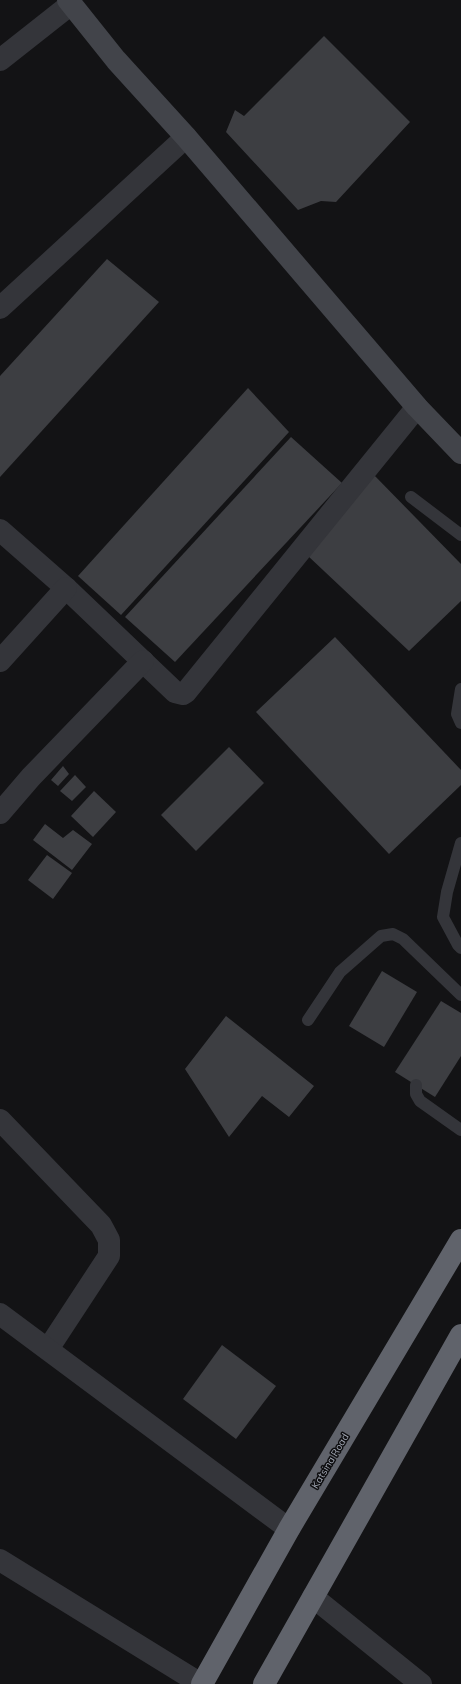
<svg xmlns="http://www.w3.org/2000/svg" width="461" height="1684" viewBox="0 0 461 1684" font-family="Mulish,sans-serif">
<rect width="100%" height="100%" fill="#131315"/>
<!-- building -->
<g fill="#3d3e42">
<polygon points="324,36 410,122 336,202 321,201 298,210 226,132 235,110 244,116"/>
<polygon points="107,259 159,302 0,477 0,376"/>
<polygon points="248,388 289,432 121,615 78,576"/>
<polygon points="291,437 342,483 175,662 125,617"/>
<polygon points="373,474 461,564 461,601 409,651 307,555"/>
<polygon points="335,637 461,770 461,785 389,854 256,712"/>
<polygon points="229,747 264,783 196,851 161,815"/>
<polygon points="63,766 69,774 58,786 51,780"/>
<polygon points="75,775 86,787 72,801 60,791"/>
<polygon points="94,791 116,812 93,837 71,816"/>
<polygon points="45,824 63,838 73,830 92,844 72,870 33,840"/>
<polygon points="47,855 72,873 53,899 28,880"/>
<polygon points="382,971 417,992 384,1047 349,1026"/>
<polygon points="441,1001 461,1013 461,1056 435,1097 395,1072"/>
<polygon points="226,1016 314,1086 289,1117 262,1096 229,1137 185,1069"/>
<polygon points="222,1345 276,1386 236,1439 183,1399"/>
</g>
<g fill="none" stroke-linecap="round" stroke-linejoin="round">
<!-- lane -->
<g stroke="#34353a" stroke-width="12">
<polyline points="411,497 461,535"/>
<polyline points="461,689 457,714 461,723"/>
<polyline points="461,843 447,892 443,917 458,945 461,948"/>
<polyline points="308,1020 340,972 381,936 393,934 403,939 461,995"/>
<polyline points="416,1085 416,1094 420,1101 461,1130"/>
</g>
<!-- street -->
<g stroke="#34353a" stroke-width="22">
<polyline points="0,60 71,4"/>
<polyline points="0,308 186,137"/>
<polyline points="0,530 66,588 175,692 183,694 186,692 417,407"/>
<polyline points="0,661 66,588"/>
<polyline points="0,813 31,777 143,661"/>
<polyline points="0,1120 101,1225 109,1240 109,1256 48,1349"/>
<polyline points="0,1314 289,1529"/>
<polyline points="0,1560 201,1684"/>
<polyline points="313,1597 421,1684"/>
</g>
<!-- secondary -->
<polyline stroke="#42444a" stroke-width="22" points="68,0 116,60 186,137 417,407 461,453"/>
<!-- highway -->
<g stroke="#60636b" stroke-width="22">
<polyline points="202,1684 289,1529 461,1240"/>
<polyline points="264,1684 461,1335"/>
</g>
</g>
<g text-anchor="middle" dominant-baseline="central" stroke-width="3" stroke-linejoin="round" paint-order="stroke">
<!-- street labels -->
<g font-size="10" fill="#a4aab6" stroke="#0e0e10">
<text transform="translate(330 1461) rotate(-59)">Katsina Road</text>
</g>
</g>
</svg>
